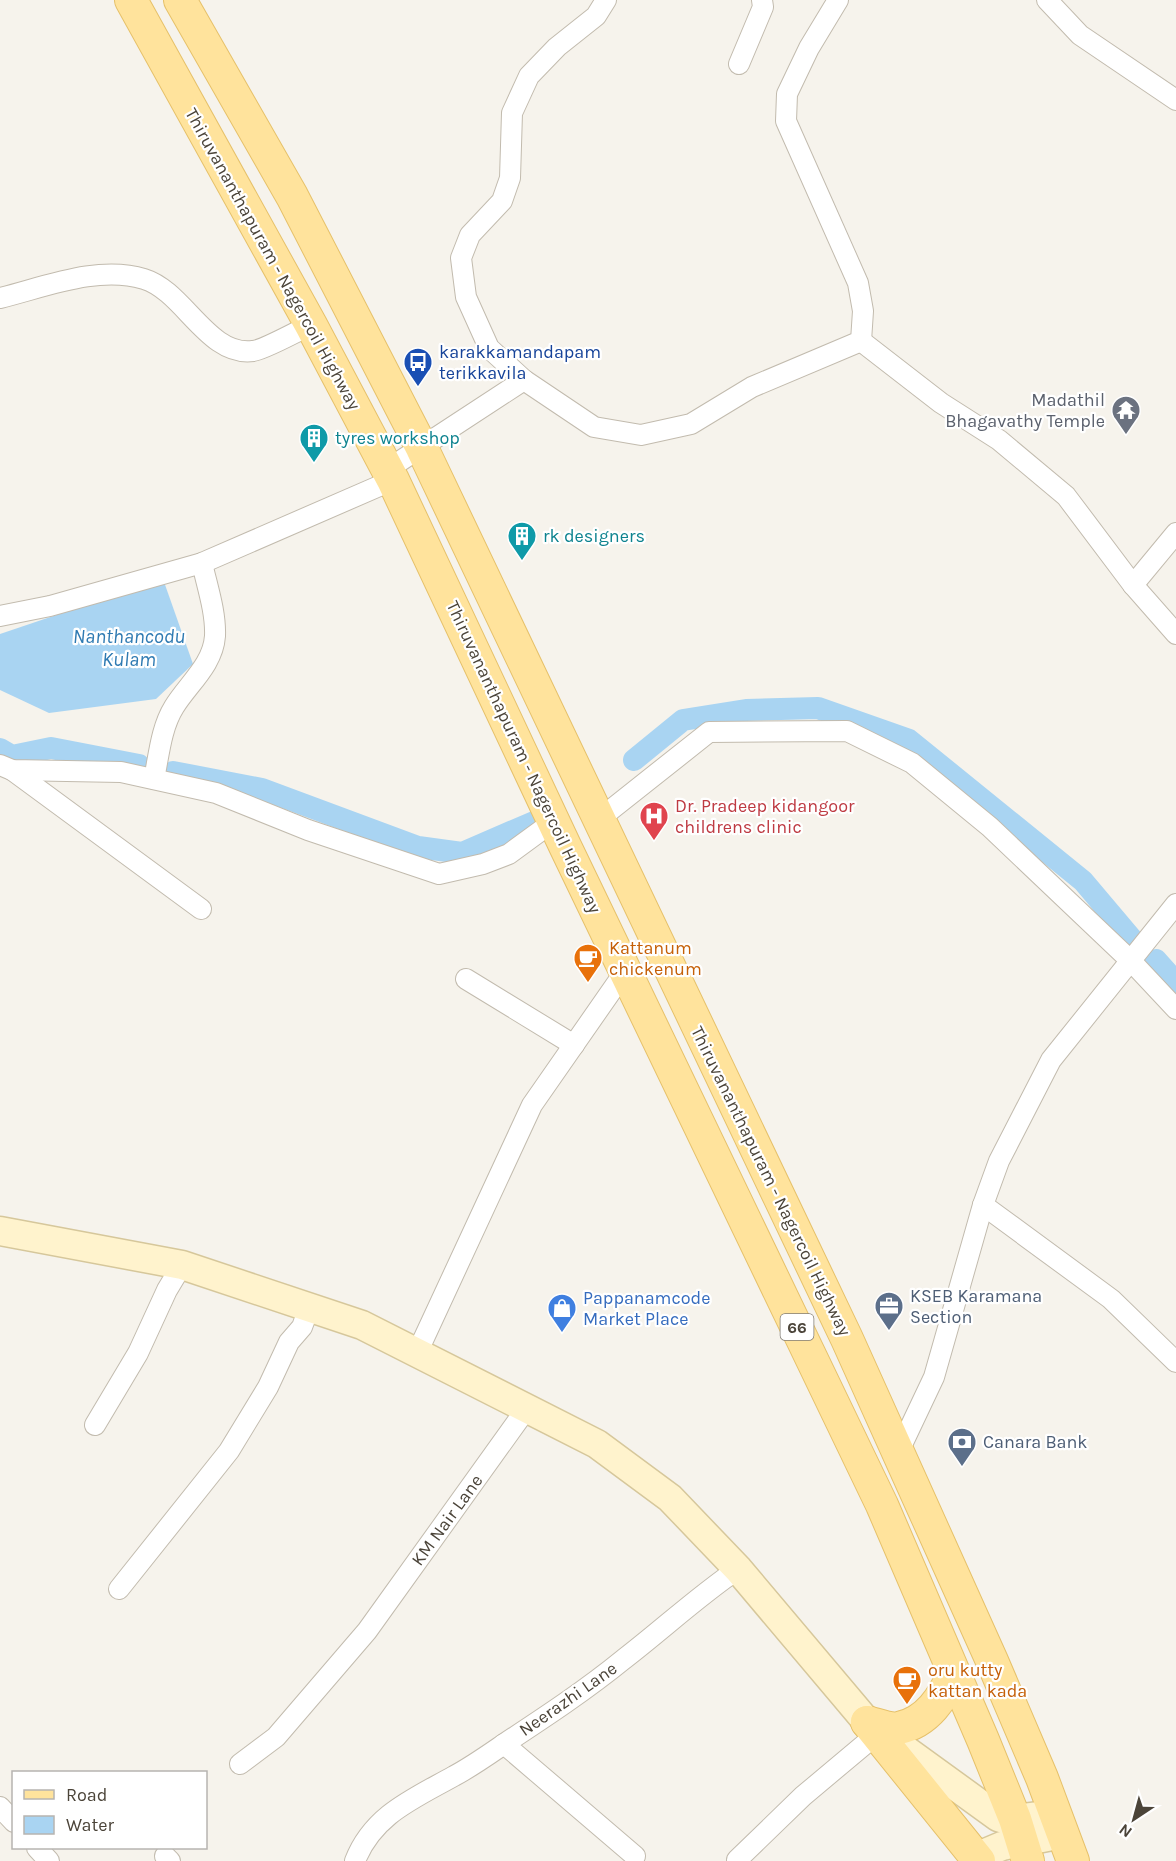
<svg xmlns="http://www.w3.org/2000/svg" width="1176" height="1861" viewBox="0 0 1176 1861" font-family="Karla,sans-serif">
<rect width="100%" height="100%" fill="#f6f3ec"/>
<!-- water -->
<polygon fill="#a9d4f2" points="163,579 193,664 156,699 49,713 0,690 0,634"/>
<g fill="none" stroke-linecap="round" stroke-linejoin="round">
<!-- canal -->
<g stroke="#a9d4f2" stroke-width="22">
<polyline points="0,749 12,756 51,748 139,765"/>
<polyline points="634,760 683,720 746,710 818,708 909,740 1083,881 1132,939"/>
<polyline points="173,772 262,789 418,847 462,853 541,819"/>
<polyline points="1156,960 1176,982"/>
</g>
<!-- minor casing -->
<g stroke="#c2bbae" stroke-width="22">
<g id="minor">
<polyline points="1047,0 1080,35 1176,100"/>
<polyline points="739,64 763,7 762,0"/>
<path d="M0 298C45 287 98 265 144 279 184 291 208 357 253 351 264 350 299 330 311 325"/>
<polyline points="861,341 941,403 999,440 1066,496 1133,585 1176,634"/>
<polyline points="524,380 594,427 641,435 691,424 752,387 861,341 863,311 858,283 786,121 787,94 809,48 838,0"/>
<polyline points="388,469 524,380 489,348 466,297 461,258 470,235 502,201 510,178 512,113 529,76 557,47 596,16 606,0"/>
<polyline points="1133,585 1176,533"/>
<polyline points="0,616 50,606 202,563 393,480"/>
<polyline points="0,765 12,770 121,772 216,793 308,830 439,874 483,864 509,854 554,821"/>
<polyline points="12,770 201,909"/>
<path d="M154 779C159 755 161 728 174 707 188 684 213 665 215 636 216 612 207 586 202 563"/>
<polyline points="598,820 709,732 847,731 912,763 990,827 1131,961 1176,1009"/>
<polyline points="466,979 574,1045"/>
<polyline points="983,1205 1111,1299 1176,1362"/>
<polyline points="417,1353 532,1105 626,970"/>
<polyline points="95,1425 138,1353 167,1290 182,1265"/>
<polyline points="898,1453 934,1377 983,1205 999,1161 1051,1060 1176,904"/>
<polyline points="119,1589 229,1451 268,1387 289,1342 302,1327 309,1308"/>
<polyline points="240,1764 276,1737 367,1631 527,1408"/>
<polyline points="0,1807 14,1822"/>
<polyline points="37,1848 49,1861"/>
<polyline points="165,1856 170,1861"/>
<path d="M635 1856 504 1744C545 1717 586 1690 624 1659 663 1629 697 1597 738 1569"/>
<polyline points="737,1860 803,1796 877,1734"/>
<path d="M355 1861C373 1815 413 1799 454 1776 471 1767 488 1755 504 1744"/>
</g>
</g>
<!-- secondary casing -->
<g stroke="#d6c79b" stroke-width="31">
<g id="secondary">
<polyline points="0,1231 182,1265 362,1325 597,1444 670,1498 738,1569 867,1722 998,1817 1007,1820 1055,1814"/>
<polyline points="976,1857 1002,1846 1062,1834"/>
</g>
</g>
<!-- primary casing -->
<g stroke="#e6c16a" stroke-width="34">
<g id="primary">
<polyline points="131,0 311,325 393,480 565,846 882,1505 983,1740 1015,1819 1028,1861"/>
<polyline points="180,0 292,196 422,448 847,1339 992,1661 1042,1778 1073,1861"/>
<polyline points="867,1722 979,1861"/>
<path d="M867 1722C876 1724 891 1730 899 1728 928 1722 943 1697 954 1673"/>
</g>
</g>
<!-- minor -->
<use href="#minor" stroke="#fff" stroke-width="20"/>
<!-- secondary -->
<use href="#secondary" stroke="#fff3cd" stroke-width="28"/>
<!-- primary -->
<use href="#primary" stroke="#ffe39c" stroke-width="32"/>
</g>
<!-- icons -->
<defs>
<g id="bus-pin" transform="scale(1.5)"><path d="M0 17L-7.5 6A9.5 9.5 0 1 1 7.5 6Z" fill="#1a4fb4" stroke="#fff"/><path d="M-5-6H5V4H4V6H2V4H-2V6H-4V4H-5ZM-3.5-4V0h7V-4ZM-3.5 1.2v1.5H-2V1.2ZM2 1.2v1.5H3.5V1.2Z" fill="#fff"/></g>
<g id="temple-pin" transform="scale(1.5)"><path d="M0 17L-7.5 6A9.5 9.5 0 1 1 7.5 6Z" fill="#6b7280" stroke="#fff"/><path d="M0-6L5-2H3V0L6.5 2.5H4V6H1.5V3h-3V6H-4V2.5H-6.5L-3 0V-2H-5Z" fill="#fff"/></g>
<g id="building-pin" transform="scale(1.5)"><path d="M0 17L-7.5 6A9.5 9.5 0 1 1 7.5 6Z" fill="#0f9aa8" stroke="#fff"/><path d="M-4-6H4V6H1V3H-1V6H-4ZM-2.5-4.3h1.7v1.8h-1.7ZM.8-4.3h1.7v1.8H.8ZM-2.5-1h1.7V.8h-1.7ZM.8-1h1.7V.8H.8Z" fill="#fff"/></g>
<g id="hospital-pin" transform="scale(1.5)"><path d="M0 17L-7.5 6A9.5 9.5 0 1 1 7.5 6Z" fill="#e0444e" stroke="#fff"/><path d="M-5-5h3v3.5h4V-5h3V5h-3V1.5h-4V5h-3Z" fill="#fff"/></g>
<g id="cafe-pin" transform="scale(1.5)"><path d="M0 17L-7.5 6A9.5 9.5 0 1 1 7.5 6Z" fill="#e8710a" stroke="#fff"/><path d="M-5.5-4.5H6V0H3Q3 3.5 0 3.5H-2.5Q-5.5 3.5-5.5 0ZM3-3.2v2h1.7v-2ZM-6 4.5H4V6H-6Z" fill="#fff"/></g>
<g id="office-pin" transform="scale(1.5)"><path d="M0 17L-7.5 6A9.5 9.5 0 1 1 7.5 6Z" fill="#5c6f8a" stroke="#fff"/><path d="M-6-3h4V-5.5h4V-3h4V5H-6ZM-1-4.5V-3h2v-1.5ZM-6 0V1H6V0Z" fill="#fff"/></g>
<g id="shop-pin" transform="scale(1.5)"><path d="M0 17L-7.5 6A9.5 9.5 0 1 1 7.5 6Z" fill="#3f7fe0" stroke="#fff"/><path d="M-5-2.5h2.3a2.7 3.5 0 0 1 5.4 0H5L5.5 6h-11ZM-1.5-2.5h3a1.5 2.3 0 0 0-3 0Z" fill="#fff"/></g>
<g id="bank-pin" transform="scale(1.5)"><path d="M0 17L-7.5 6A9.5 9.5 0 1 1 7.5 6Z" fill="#5c6f8a" stroke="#fff"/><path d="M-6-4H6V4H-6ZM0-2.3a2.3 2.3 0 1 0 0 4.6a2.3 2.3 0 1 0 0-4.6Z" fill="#fff"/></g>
</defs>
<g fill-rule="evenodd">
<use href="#bus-pin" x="418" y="362"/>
<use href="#temple-pin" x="1126" y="410"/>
<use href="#building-pin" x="314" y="438"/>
<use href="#building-pin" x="522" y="536"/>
<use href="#hospital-pin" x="654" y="816"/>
<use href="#cafe-pin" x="588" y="958"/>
<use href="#office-pin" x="889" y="1306"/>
<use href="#shop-pin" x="562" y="1308"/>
<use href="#bank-pin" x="962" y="1442"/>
<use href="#cafe-pin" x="907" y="1680"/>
</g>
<g text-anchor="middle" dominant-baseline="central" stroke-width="4.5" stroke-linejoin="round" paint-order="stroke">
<!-- shield labels -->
<rect fill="#fff" stroke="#817c74" stroke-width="1.5" x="780.5" y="1314" width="33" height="26" rx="4.5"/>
<g font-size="16" font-weight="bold" fill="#4b4439">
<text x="797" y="1327">66</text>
</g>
<!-- street labels -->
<g font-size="18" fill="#4b4439" stroke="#fff">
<text transform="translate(273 259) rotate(61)">Thiruvananthapuram - Nagercoil Highway</text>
<text transform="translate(524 757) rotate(65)">Thiruvananthapuram - Nagercoil Highway</text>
<text transform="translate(771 1181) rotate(64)">Thiruvananthapuram - Nagercoil Highway</text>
<text transform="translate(447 1520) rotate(-54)">KM Nair Lane</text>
<text transform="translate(568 1699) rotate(-35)">Neerazhi Lane</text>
</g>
<!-- transit labels -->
<g font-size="18" fill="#164399" stroke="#fff" text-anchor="start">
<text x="439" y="352">karakkamandapam<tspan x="439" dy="21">terikkavila</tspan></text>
</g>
<!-- worship labels -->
<g font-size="18" fill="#5b616d" stroke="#fff" text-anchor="end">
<text x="1105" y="400">Madathil<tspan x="1105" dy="21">Bhagavathy Temple</tspan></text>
</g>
<!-- culture labels -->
<g font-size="18" fill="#0d838f" stroke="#fff" text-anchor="start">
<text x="335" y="438">tyres workshop</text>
<text x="543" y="536">rk designers</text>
</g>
<!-- health labels -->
<g font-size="18" fill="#be3a42" stroke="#fff" text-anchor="start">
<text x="675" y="806">Dr. Pradeep kidangoor<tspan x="675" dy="21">childrens clinic</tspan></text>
</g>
<!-- food labels -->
<g font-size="18" fill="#c56008" stroke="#fff" text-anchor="start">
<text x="609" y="948">Kattanum<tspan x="609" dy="21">chickenum</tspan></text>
<text x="928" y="1670">oru kutty<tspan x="928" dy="21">kattan kada</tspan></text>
</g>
<!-- service labels -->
<g font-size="18" fill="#4e5e75" stroke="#fff" text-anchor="start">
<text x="910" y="1296">KSEB Karamana<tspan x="910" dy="21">Section</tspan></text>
<text x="983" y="1442">Canara Bank</text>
</g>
<!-- shop labels -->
<g font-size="18" fill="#366cbe" stroke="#fff" text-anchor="start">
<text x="583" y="1298">Pappanamcode<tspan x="583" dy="21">Market Place</tspan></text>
</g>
<!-- water labels -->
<g font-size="20" font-style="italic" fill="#2e7ab2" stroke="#fff">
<text x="129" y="636">Nanthancodu<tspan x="129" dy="23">Kulam</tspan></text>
</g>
</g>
<!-- legend -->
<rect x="12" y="1771" width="195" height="78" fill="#ffffff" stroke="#b7b4b0" stroke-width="1.5"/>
<rect x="24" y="1790" width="30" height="9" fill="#ffe39c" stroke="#b7b4b0" stroke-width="1.5"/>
<text x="66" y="1801" font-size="18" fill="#4b4439">Road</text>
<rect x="24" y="1816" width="30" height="18" fill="#a9d4f2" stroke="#b7b4b0" stroke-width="1.5"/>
<text x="66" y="1831" font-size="18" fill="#4b4439">Water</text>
<!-- north arrow -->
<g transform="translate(1134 1819) rotate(216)" stroke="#ffffff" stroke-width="4.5" paint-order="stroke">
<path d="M0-4.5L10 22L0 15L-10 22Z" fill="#4b4439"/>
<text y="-9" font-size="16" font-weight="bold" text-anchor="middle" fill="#4b4439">N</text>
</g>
</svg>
